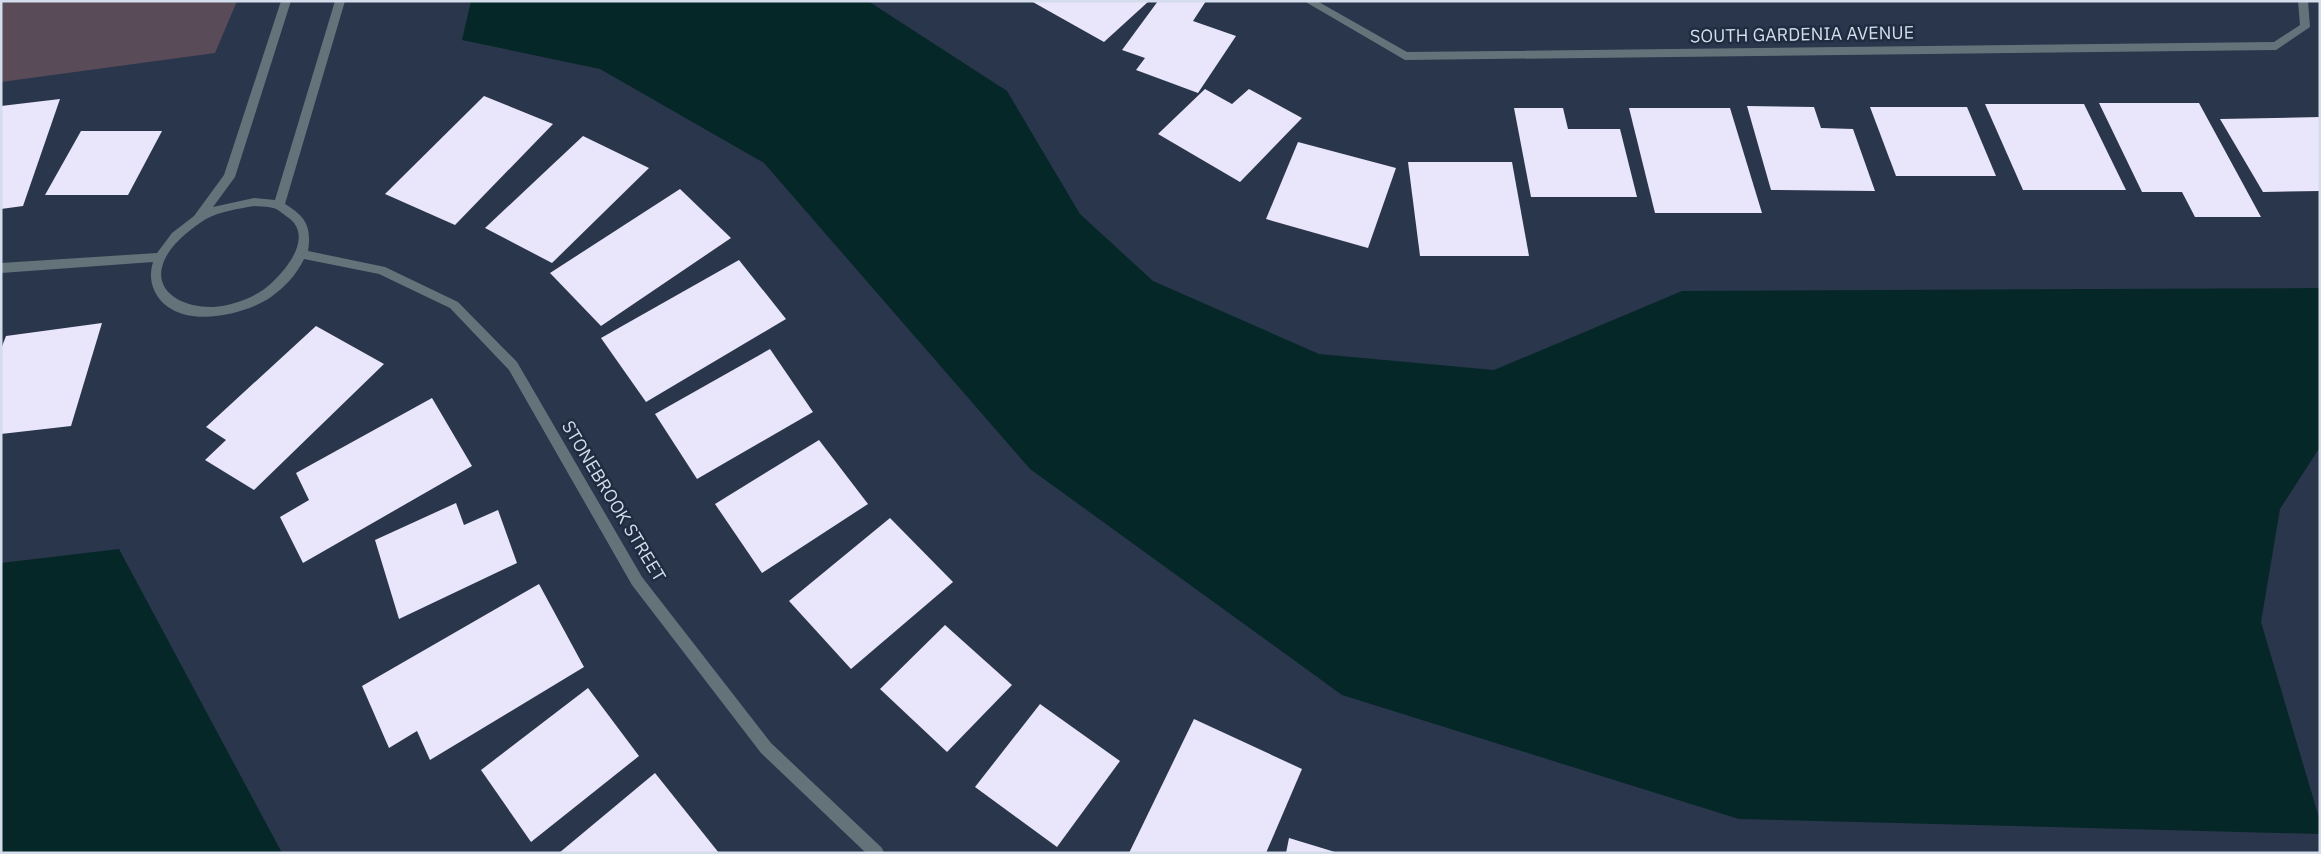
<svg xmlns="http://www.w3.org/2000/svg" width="2321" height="854" viewBox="0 0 2321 854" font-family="'IBM Plex Sans',sans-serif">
<rect width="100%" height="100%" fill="#2a364c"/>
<!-- green -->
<polygon fill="#5a4b59" points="1,1 237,1 215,53 1,82"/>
<!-- water -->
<g fill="#062727">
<polygon points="471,1 868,1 1007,91 1080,214 1153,281 1319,354 1494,370 1682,291 2320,288 2320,447 2280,509 2261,622 2320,821 2320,834 1739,819 1342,695 1030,469 764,163 600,69 462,40"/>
<polygon points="119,549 282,853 1,853 1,563"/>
</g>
<!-- building -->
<g fill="#e9e5fa">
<polygon points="1031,1 1149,1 1104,42"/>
<polygon points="1158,1 1206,1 1193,21 1236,36 1198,93 1136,70 1145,58 1122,50"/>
<polygon points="1205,89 1232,104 1249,89 1302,118 1240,182 1158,134"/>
<polygon points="484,96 553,124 455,225 385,194"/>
<polygon points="60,99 23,206 1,209 1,106"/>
<polygon points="2099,103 2199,103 2261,217 2195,217 2182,192 2142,192"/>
<polygon points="1985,104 2084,104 2126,190 2023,190"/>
<polygon points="1747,106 1814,107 1821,128 1853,129 1875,191 1771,190"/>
<polygon points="1870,107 1967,107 1996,176 1896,176"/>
<polygon points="1514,108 1563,108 1568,129 1620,129 1637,197 1531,197"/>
<polygon points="1629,108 1730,108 1762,213 1655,213"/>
<polygon points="2320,117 2320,191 2263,192 2220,119"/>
<polygon points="81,131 162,131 128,195 45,195"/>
<polygon points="583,136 649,168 552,263 485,228"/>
<polygon points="1298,142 1396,168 1368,248 1266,219"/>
<polygon points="1408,162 1512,162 1529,256 1420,256"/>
<polygon points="680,189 731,238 601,326 550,273"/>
<polygon points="739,260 786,319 646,402 601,338"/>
<polygon points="102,323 71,426 1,434 1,349 6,336"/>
<polygon points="316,326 384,364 254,490 205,460 226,440 206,427"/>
<polygon points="770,349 813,412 697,479 655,414"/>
<polygon points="432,398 472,466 303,563 280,517 309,500 296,473"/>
<polygon points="819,440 868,504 762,573 715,504"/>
<polygon points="456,503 464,525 498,510 517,563 399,619 375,540"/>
<polygon points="890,518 953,582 851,669 789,601"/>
<polygon points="539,584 584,667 430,760 417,731 389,748 362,686"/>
<polygon points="945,625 1012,685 947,752 880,689"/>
<polygon points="588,688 639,756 531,842 481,770"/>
<polygon points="1040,704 1120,761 1057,847 975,787"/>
<polygon points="1194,719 1302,769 1266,853 1129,853"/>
<polygon points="655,773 719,853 559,853"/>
<polygon points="1289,838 1335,852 1334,853 1286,853"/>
</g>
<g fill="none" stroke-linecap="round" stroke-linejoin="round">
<!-- minor -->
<g fill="#64737a" fill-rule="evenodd">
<path d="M281 1H291L235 177 213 207 254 198 275 200 335 1H345L285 204C305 216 312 226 308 251L385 267 458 302 517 362 642 577 771 743 882 848 884 853H866L761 753 632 585 509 370 450 308 379 274 304 259C297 274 285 287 271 297 242 317 175 331 155 292 150 282 150 273 153 262L1 273V263L157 253 172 233 194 216 224 175ZM254 206C260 207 267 206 273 208 278 209 282 213 286 216 318 236 282 276 263 290 248 300 230 306 213 307 182 308 147 290 167 255 176 240 192 228 206 219 221 211 238 209 254 206Z"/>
<polygon points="1304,1 1317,1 1407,52 2274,42 2300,25 2298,1 2308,1 2310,27 2276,50 1405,60"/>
</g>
</g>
<g text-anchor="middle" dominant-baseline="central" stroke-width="5" stroke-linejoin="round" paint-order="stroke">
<!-- street labels -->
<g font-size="18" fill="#d4ddeb" stroke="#202c41">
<text transform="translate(1802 34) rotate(-1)">SOUTH GARDENIA AVENUE</text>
<text transform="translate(614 501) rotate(59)">STONEBROOK STREET</text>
</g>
</g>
<!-- border -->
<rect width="2321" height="854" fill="none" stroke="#d4ddeb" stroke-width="5"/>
</svg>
